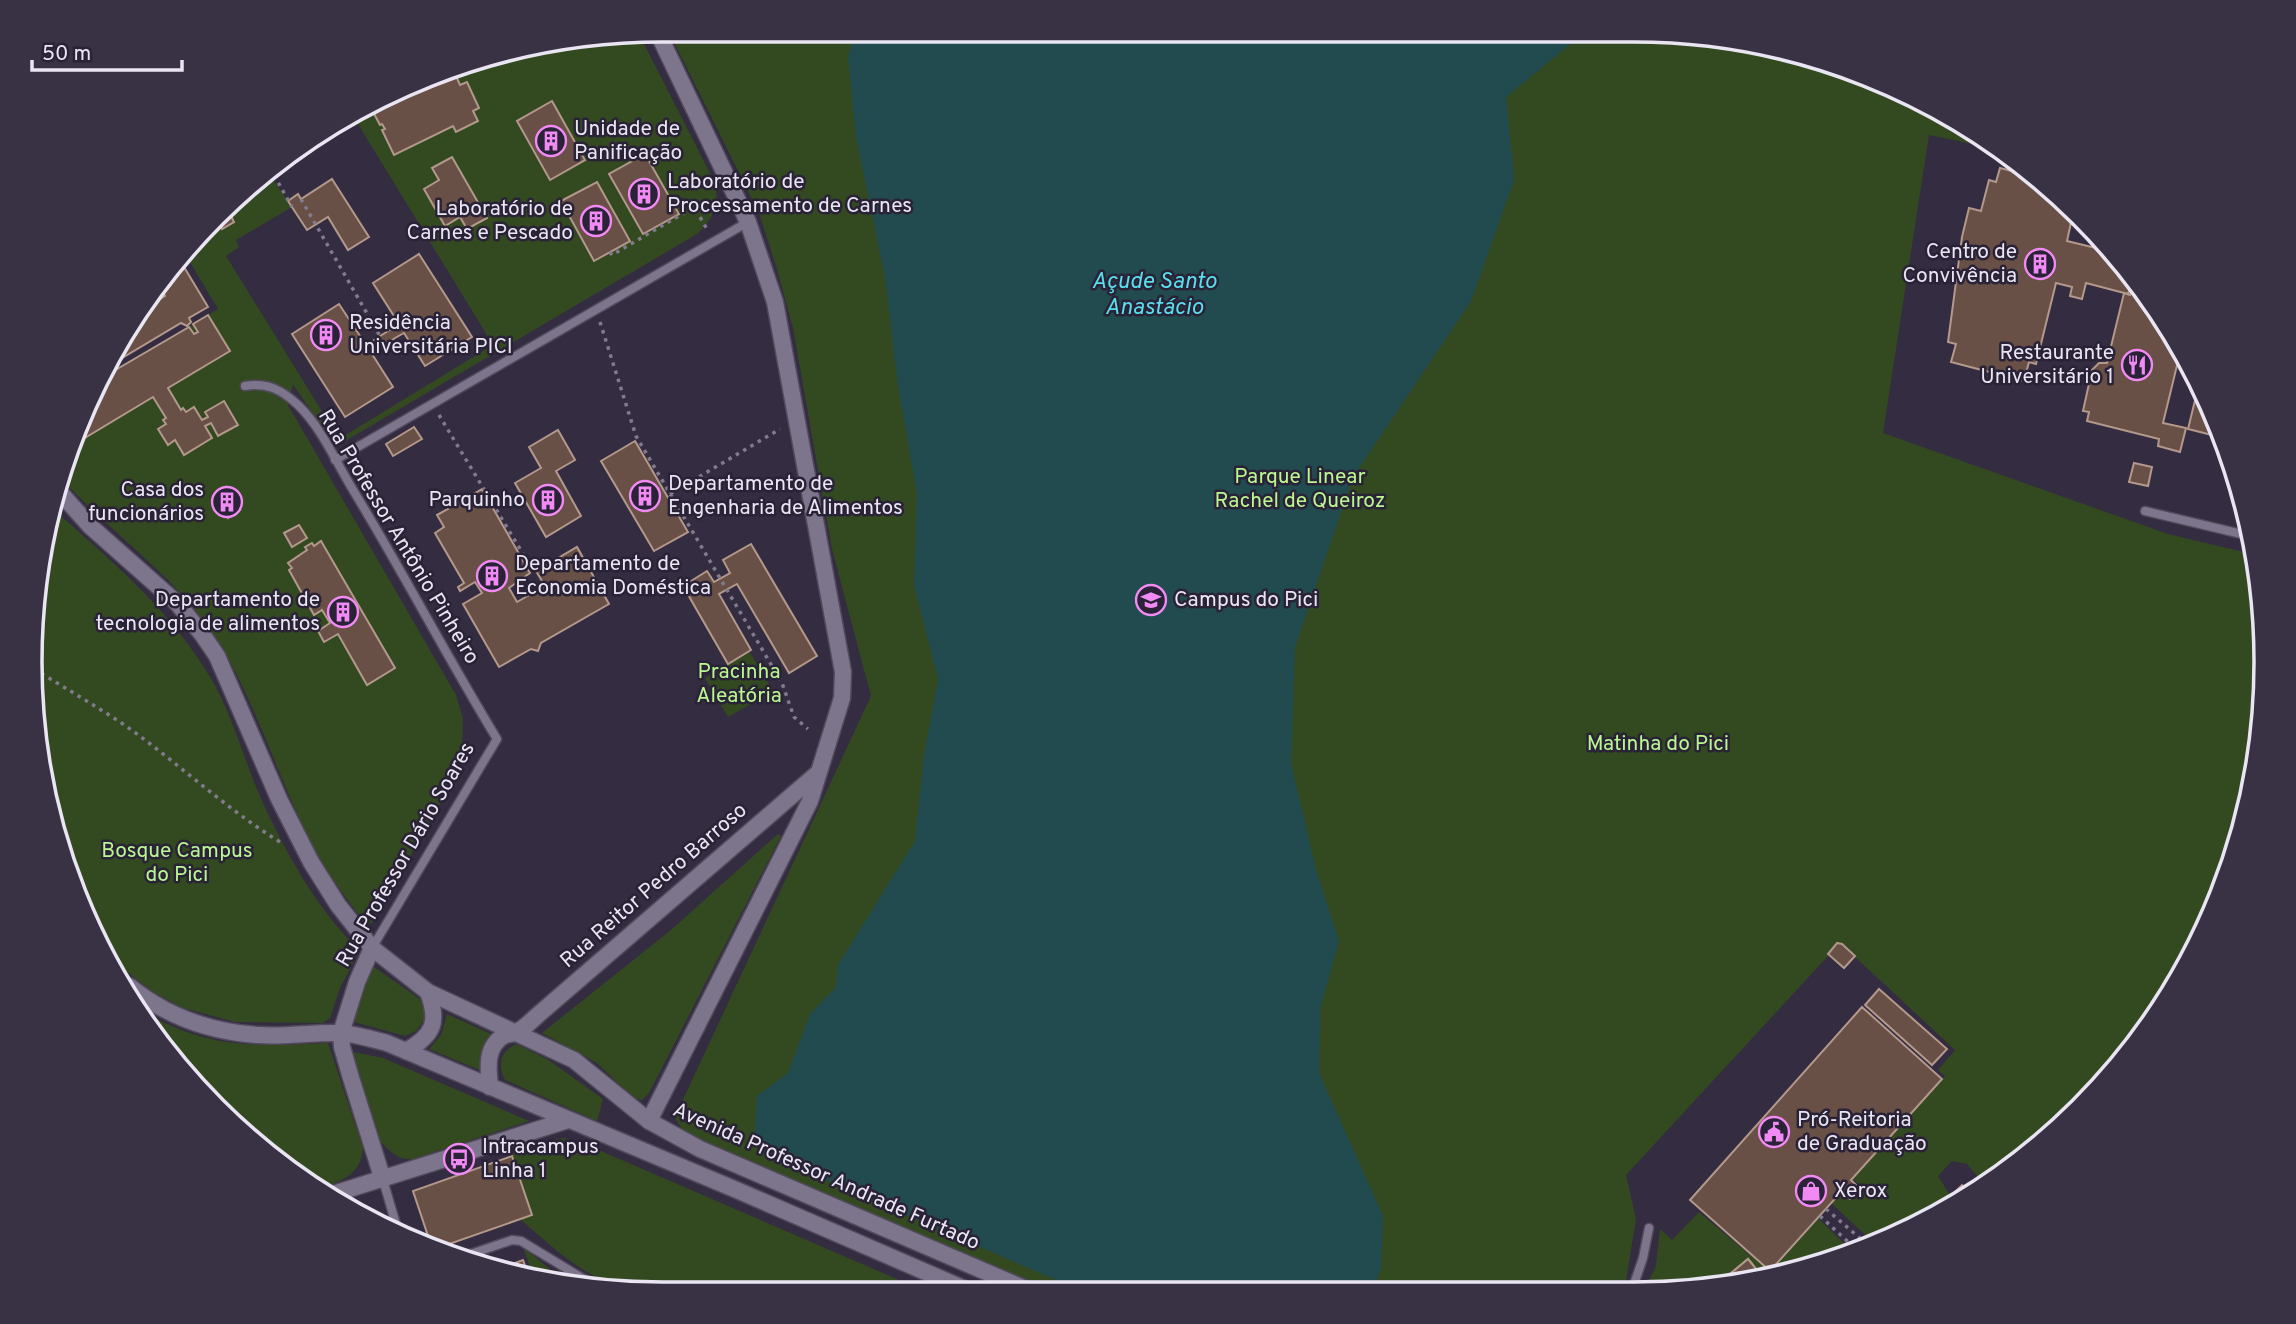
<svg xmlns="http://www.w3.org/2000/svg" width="2296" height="1324" viewBox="0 0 2296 1324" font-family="Overpass,sans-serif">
<rect width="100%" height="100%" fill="#342c40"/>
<!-- green -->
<g fill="#334a21">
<polygon points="668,30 1676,31 1837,63 1985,136 2002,150 1929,135 1883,433 2168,534 2256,555 2266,662 2254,785 2218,904 2160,1013 2081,1109 1984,1184 1967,1164 1952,1161 1938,1176 1956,1205 1875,1244 1831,1203 1843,1190 1852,1198 1862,1187 1853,1179 1945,1076 1938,1070 1955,1050 1840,943 1626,1175 1636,1219 1624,1293 1057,1293 684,1132 675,1118 680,1106 871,696 832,549 793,328 777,269 759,213"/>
<path d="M639 34 716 185C718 207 713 219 697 234L340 444H333L293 384 288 405 456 695 463 719 462 750 455 777 373 922 367 925C341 893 318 860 301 822 273 762 252 695 216 638 175 575 110 533 61 478L106 378 218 309 187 257 267 171 292 207 236 240 239 247 226 256 339 439 493 345 355 119 459 63Z"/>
<path d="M51 503 63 518C120 568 175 616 213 682 235 721 245 765 264 805 287 855 317 908 356 947L359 952 340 988 330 1018 323 1023 235 1022 183 1008 153 992 114 962 78 904 31 703Z"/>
<polygon points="749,651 773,691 728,717 705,678"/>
<polygon points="778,834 781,836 649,1093 642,1100 634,1099 597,1063 542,1033 671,930"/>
<path d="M374 967 420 999 425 1013 424 1020 416 1031 405 1036 354 1022 353 1018C358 1002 361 979 374 967Z"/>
<path d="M146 1013C211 1050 257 1046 328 1043L363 1148C361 1176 338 1183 315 1190L311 1188 186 1079Z"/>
<polygon points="447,1014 491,1034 481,1052 482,1071 429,1049 441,1035"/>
<path d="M516 1044 547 1059 603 1099 597 1121 505 1080C497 1065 500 1052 516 1044Z"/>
<path d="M353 1052 383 1058 529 1121 413 1159C399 1161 389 1151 380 1141Z"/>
<path d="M563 1138 587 1145 929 1293H740C723 1287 706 1281 687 1283 673 1284 659 1288 645 1289 595 1290 555 1249 520 1219L532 1214 512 1156 516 1149Z"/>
<polygon points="1699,1212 1769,1271 1818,1218 1854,1253 1837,1261 1676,1293 1643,1293 1656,1266 1660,1229 1672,1240"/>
<polygon points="523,1247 562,1279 569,1283 533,1275"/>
</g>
<!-- water -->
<polygon fill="#224b50" points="857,30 1586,31 1506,97 1514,180 1471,301 1353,477 1295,647 1291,763 1316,870 1339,941 1320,1009 1319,1073 1383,1216 1381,1268 1372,1293 1086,1293 759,1151 754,1144 757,1096 788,1073 810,1014 836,987 838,965 915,841 924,755 938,679 914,585 917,494 898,386 885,277 856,137 848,56"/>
<!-- building -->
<g fill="#695046" stroke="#b3988c" stroke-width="2">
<polygon points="452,67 460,85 467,82 479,108 473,111 478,121 456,132 453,126 394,155 382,130 385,129 382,124 380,125 372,110"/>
<polygon points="552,101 585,160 550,180 517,121"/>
<polygon points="645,154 679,214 643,234 609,174"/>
<polygon points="452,157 487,218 467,229 460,217 445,226 424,189 439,180 432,168"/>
<polygon points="2000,168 2035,177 2074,209 2067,241 2104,250 2105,244 2133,278 2128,294 2086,283 2082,299 2070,296 2072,287 2056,283 2036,364 2029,362 2024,381 1951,362 1956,344 1948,342 1962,237 1969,208 1981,211 1989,180 1996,182"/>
<polygon points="332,179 369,237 348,250 328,217 307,230 288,201 298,194 301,199"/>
<polygon points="597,182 630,241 594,261 561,201"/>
<polygon points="229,212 234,222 222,229 219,223"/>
<polygon points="419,254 472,337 425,366 404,333 395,338 372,354 393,387 345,417 292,334 339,304 366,345 399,324 373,283"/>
<polygon points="181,262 208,307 189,318 191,322 187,326 181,323 112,364 135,314 165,296 159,286"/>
<polygon points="2134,280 2159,310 2183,354 2180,353 2163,423 2186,428 2180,452 2158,446 2159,439 2087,421 2089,412 2083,411 2092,370 2099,363 2107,363 2124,293 2130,295"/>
<polygon points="208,315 230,351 168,388 181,410 183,408 186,412 194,407 202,420 208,417 205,412 224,401 238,425 218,436 211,423 205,426 212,438 184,455 175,440 168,445 158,429 166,424 163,420 166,418 153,397 78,442 107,375 189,327 194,334 198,332 193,324"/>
<polygon points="2199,384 2218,420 2224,438 2188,429"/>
<polygon points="414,427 422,439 393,456 386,444"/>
<polygon points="558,430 575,460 556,471 581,516 546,537 515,483 541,468 529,447"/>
<polygon points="635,441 688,532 654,551 601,461"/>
<polygon points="2134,463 2152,467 2148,486 2129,482"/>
<polygon points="226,487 240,510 228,518 215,495"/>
<polygon points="482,489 530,573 509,588 517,602 545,586 536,571 577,547 609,604 541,643 538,651 531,649 499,667 463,604 482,593 475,582 460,591 458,587 464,583 435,533 444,527 437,515 448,509 448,503 453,502 456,504"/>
<polygon points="299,525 307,538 292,547 284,533"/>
<polygon points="321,541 395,668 367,685 338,634 324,642 318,631 330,623 322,610 314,615 289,570 292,568 288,563 307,550 305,547 312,543 314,546"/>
<polygon points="751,544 817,656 789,673 737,584 719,594 751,650 728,664 683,586 707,571 714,582 730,573 723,560"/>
<polygon points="1837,943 1842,944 1855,956 1844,968 1828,954"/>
<polygon points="1879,989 1947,1049 1932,1065 1865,1005"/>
<polygon points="1862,1007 1942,1079 1851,1180 1860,1189 1850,1199 1841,1192 1770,1271 1690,1200"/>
<polygon points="512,1156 532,1215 435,1249 432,1248 413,1191"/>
<polygon points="1962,1185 1971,1193 1957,1205 1949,1198"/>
<polygon points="1748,1259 1753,1265 1734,1281 1718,1284"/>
<polygon points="1748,1259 1762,1276 1718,1284"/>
<polygon points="523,1260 528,1274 499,1269"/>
</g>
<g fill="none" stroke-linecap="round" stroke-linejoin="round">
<!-- service casing -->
<g stroke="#524a5c" stroke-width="11">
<g id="service">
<path d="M245 386C267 382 282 390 298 405 321 427 336 462 353 490 403 572 447 657 497 739L372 948"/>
<polyline points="335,460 748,222"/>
<polyline points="2145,511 2254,537"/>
<polyline points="383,1180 398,1231"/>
<polyline points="456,1259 512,1240 521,1241 582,1278 610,1291"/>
<polyline points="1631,1293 1643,1258 1649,1228"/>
</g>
</g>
<!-- minor casing -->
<g stroke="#524a5c" stroke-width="19">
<g id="minor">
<polyline points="56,488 90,526 178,604 202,634 217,656 279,799 311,862 338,905 372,948 428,992 574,1060 649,1121 700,1149 1035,1293"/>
<polyline points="372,948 357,982 341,1033 342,1047 351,1078 383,1180"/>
<path d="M129 986C166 1016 211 1032 258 1035 285 1037 313 1032 340 1033 355 1034 372 1039 387 1043L739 1191 974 1293"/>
<path d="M406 1051C434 1035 439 1022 428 992"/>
<path d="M490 1087C488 1068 485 1046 505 1035 509 1034 513 1034 516 1032 524 1029 532 1020 539 1014L818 773"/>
<polyline points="649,1121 810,801 842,698 843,672 775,302 748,222 657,31"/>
<polyline points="327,1196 568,1120"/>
</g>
</g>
<!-- path -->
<g stroke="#827b8d" stroke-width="3.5" stroke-dasharray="3.5 5" stroke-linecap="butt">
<polyline points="270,168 292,207"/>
<polyline points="301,199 380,336"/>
<polyline points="610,252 612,255 694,207 707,229"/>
<polyline points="600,322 636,436 782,683 794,717 808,729"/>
<polyline points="439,415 531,567"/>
<polyline points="670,494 780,429"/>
<path d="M34 669C65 688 96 706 126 726 178 763 225 808 280 842"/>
<polyline points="1826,1209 1869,1246"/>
<polyline points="1820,1216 1858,1251"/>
</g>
<!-- service -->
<use href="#service" stroke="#7d758c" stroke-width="8"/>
<!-- minor -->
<use href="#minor" stroke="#7d758c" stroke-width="16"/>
</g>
<!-- icons -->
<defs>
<g id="building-ring" transform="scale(1.575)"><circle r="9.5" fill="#2a2236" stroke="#f18af4" stroke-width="1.5"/><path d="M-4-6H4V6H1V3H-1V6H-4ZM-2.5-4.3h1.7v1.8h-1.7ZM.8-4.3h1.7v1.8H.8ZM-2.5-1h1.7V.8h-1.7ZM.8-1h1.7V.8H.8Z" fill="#f18af4"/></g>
<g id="restaurant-ring" transform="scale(1.575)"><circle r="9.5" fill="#2a2236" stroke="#f18af4" stroke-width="1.5"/><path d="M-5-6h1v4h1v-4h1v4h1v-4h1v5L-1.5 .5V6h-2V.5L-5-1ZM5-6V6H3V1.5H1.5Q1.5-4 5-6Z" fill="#f18af4"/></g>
<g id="university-ring" transform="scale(1.575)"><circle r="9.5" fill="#2a2236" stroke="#f18af4" stroke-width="1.5"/><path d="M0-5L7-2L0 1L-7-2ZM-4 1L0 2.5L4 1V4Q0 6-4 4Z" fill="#f18af4"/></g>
<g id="civic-ring" transform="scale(1.575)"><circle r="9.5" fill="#2a2236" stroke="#f18af4" stroke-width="1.5"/><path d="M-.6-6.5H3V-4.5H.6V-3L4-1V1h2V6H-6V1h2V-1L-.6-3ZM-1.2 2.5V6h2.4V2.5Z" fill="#f18af4"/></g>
<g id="bus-ring" transform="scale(1.575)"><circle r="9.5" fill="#2a2236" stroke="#f18af4" stroke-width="1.5"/><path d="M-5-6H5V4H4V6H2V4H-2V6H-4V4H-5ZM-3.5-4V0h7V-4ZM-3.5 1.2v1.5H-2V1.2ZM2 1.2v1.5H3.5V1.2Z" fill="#f18af4"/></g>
<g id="shop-ring" transform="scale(1.575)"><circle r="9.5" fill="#2a2236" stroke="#f18af4" stroke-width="1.5"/><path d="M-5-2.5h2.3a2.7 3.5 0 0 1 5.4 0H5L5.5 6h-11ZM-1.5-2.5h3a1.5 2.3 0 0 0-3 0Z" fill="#f18af4"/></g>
</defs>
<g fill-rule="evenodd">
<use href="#building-ring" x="551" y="141"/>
<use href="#building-ring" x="644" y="194"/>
<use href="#building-ring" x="596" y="221"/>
<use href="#building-ring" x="2040" y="264"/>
<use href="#building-ring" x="326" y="335"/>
<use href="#restaurant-ring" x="2137" y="365"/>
<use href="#building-ring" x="645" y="496"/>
<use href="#building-ring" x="548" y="500"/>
<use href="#building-ring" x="227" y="502"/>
<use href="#building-ring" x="492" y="576"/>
<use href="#university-ring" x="1151" y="600"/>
<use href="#building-ring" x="343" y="612"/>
<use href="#civic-ring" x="1774" y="1132"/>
<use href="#bus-ring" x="459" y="1159"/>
<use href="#shop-ring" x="1811" y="1191"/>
</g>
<g text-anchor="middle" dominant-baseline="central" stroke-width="5" stroke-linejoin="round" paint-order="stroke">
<!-- poi labels -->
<g font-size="21" fill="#eae5f3" stroke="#2a2236" text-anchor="start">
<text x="574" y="129">Unidade de<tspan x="574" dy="24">Panificação</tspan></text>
<text x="667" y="182">Laboratório de<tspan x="667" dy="24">Processamento de Carnes</tspan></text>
<text x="573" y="209" text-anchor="end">Laboratório de<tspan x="573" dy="24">Carnes e Pescado</tspan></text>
<text x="2017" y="252" text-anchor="end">Centro de<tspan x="2017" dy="24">Convivência</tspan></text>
<text x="349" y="323">Residência<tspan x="349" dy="24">Universitária PICI</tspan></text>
<text x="2114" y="353" text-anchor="end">Restaurante<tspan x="2114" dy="24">Universitário 1</tspan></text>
<text x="668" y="484">Departamento de<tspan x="668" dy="24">Engenharia de Alimentos</tspan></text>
<text x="204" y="490" text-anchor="end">Casa dos<tspan x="204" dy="24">funcionários</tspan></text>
<text x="525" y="500" text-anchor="end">Parquinho</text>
<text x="515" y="564">Departamento de<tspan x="515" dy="24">Economia Doméstica</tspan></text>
<text x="320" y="600" text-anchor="end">Departamento de<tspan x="320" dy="24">tecnologia de alimentos</tspan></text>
<text x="1174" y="600">Campus do Pici</text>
<text x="1797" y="1120">Pró-Reitoria<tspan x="1797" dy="24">de Graduação</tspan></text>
<text x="482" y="1147">Intracampus<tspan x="482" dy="24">Linha 1</tspan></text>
<text x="1834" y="1191">Xerox</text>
</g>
<!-- park labels -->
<g font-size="21" fill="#baf790" stroke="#2a2236">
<text x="1300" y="477">Parque Linear<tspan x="1300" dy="24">Rachel de Queiroz</tspan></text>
<text x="739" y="672">Pracinha<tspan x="739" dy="24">Aleatória</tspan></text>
<text x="1658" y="744">Matinha do Pici</text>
<text x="177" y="851">Bosque Campus<tspan x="177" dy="24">do Pici</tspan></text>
</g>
<!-- street labels -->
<g font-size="21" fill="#eae5f3" stroke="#2a2236">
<text transform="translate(398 537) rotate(59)">Rua Professor Antônio Pinheiro</text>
<text transform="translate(406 855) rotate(-60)">Rua Professor Dário Soares</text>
<text transform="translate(654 886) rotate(-41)">Rua Reitor Pedro Barroso</text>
<text transform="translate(826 1177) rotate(24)">Avenida Professor Andrade Furtado</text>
</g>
<!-- water labels -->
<g font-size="23" font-style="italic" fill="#58dfed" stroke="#2a2236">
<text x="1154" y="282">Açude Santo<tspan x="1154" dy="26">Anastácio</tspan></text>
</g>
</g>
<!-- crop -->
<path d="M0 0H2296V1324H0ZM662 42H1634A620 620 0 0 1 2254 662V662A620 620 0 0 1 1634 1282H662A620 620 0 0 1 42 662V662A620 620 0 0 1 662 42Z" fill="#393245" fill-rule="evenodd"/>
<path fill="none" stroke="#eae5f3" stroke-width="3.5" d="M662 42H1634A620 620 0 0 1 2254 662V662A620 620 0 0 1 1634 1282H662A620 620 0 0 1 42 662V662A620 620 0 0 1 662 42Z"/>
<!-- scale -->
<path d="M32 60v10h150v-10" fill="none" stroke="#eae5f3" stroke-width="3.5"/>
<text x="42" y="60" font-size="21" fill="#eae5f3" stroke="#2a2236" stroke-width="5" paint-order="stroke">50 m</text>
</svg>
